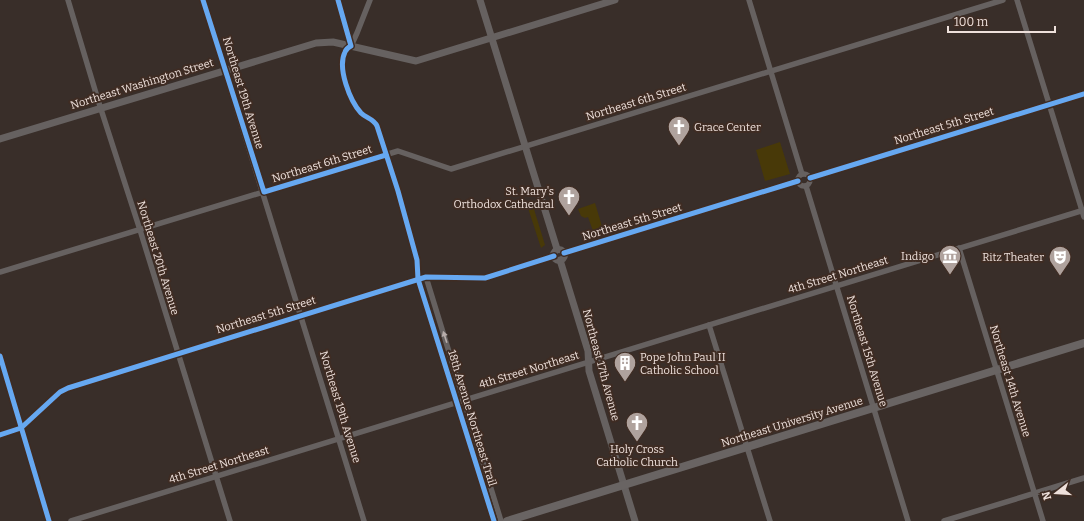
<svg xmlns="http://www.w3.org/2000/svg" width="1084" height="521" viewBox="0 0 1084 521" font-family="Bitter,serif">
<rect width="100%" height="100%" fill="#392e29"/>
<!-- green -->
<g fill="#483908">
<polygon points="780,142 790,174 765,181 756,150"/>
<polygon points="595,203 604,233 590,238 593,231 588,217 585,218 581,216 578,209"/>
<polygon points="533,206 545,245 541,248 528,208"/>
</g>
<g fill="none" stroke-linecap="round" stroke-linejoin="round">
<!-- minor -->
<g stroke="#666160" stroke-width="5.5">
<polyline points="68,0 98,100 140,230 230,521"/>
<polyline points="203,0 364,521"/>
<polyline points="338,0 351,46"/>
<polyline points="749,0 802,174"/>
<polyline points="1017,0 1084,217"/>
<polyline points="351,46 357,33 370,0"/>
<circle cx="804" cy="180" r="6"/>
<polyline points="810,178 1084,94"/>
<polyline points="806,186 908,521"/>
<polyline points="959,248 1043,521"/>
<polyline points="564,253 798,181"/>
<polyline points="0,272 398,151 451,169 1003,0"/>
<polyline points="426,277 501,521"/>
<polyline points="709,325 770,521"/>
<polyline points="0,356 49,521"/>
<polyline points="0,435 21,428 60,392 68,388 426,277 485,278 554,256"/>
<polyline points="71,521 1084,210"/>
<polyline points="944,521 1084,478"/>
</g>
<!-- tertiary -->
<g stroke="#666160" stroke-width="7">
<polyline points="480,0 557,249"/>
<polyline points="0,139 316,43 333,42 416,61 615,0"/>
<circle cx="559" cy="255" r="5.5"/>
<polyline points="560,260 588,351 589,371 635,521"/>
</g>
<!-- secondary -->
<polyline stroke="#696463" stroke-width="8" points="507,521 1084,343"/>
<!-- cycleway casing -->
<g stroke="#3f2c23" stroke-width="8">
<g id="cycleway">
<polyline points="203,0 264,192 386,155"/>
<path d="M338 0 351 46C349 47 346 49 345 52 337 68 350 101 361 113 366 118 374 119 377 126L398 191 417 260 418 279 494 521"/>
<polyline points="810,178 1084,94"/>
<polyline points="564,253 798,181"/>
<polyline points="0,356 49,521"/>
<polyline points="0,435 21,428 60,392 68,388 426,277 485,278 554,256"/>
</g>
</g>
<!-- cycleway -->
<use href="#cycleway" stroke="#66a8f1" stroke-width="5"/>
</g>
<!-- one-way arrows -->
<defs><path id="oneway-solid" d="M-6-.8H1V-3.2L6.5 0L1 3.2V.8H-6Z"/></defs>
<use fill="#b8adaa" href="#oneway-solid" transform="translate(445 337) rotate(-108)"/>
<!-- icons -->
<defs>
<g id="church-pin" transform="scale(1.15)"><path d="M0 17L-7.5 6A9.5 9.5 0 1 1 7.5 6Z" fill="#afa29d" stroke="#3f2c23"/><path d="M-1.2-6h2.4v3.5h3.3v2.4h-3.3V6h-2.4V-.1h-3.3v-2.4h3.3Z" fill="#fff"/></g>
<g id="museum-pin" transform="scale(1.15)"><path d="M0 17L-7.5 6A9.5 9.5 0 1 1 7.5 6Z" fill="#afa29d" stroke="#3f2c23"/><path d="M0-6L6-3V-2H-6V-3ZM-5-1h2V3h-2ZM-1-1h2V3h-2ZM3-1h2V3H3ZM-6 4H6V6H-6Z" fill="#fff"/></g>
<g id="theatre-pin" transform="scale(1.15)"><path d="M0 17L-7.5 6A9.5 9.5 0 1 1 7.5 6Z" fill="#afa29d" stroke="#3f2c23"/><path d="M-5-5.5Q0-4 5-5.5V0Q5 5 0 6Q-5 5-5 0ZM-3.3-2.5H-1v1.5H-3.3ZM1-2.5H3.3v1.5H1ZM-2.8 1Q0 5.5 2.8 1Z" fill="#fff"/></g>
<g id="building-pin" transform="scale(1.15)"><path d="M0 17L-7.5 6A9.5 9.5 0 1 1 7.5 6Z" fill="#afa29d" stroke="#3f2c23"/><path d="M-4-6H4V6H1V3H-1V6H-4ZM-2.5-4.3h1.7v1.8h-1.7ZM.8-4.3h1.7v1.8H.8ZM-2.5-1h1.7V.8h-1.7ZM.8-1h1.7V.8H.8Z" fill="#fff"/></g>
</defs>
<g fill-rule="evenodd">
<use href="#church-pin" x="679" y="127"/>
<use href="#church-pin" x="569" y="197"/>
<use href="#museum-pin" x="950" y="256"/>
<use href="#theatre-pin" x="1060" y="257"/>
<use href="#building-pin" x="625" y="363"/>
<use href="#church-pin" x="637" y="423"/>
</g>
<g text-anchor="middle" dominant-baseline="central" stroke-width="4" stroke-linejoin="round" paint-order="stroke">
<!-- street labels -->
<g font-size="11" fill="#eee0db" stroke="#3f2c23">
<text transform="translate(142 84) rotate(-17)">Northeast Washington Street</text>
<text transform="translate(243 93) rotate(73)">Northeast 19th Avenue</text>
<text transform="translate(636 102) rotate(-17)">Northeast 6th Street</text>
<text transform="translate(944 126) rotate(-17)">Northeast 5th Street</text>
<text transform="translate(322 164) rotate(-17)">Northeast 6th Street</text>
<text transform="translate(632 222) rotate(-17)">Northeast 5th Street</text>
<text transform="translate(158 258) rotate(73)">Northeast 20th Avenue</text>
<text transform="translate(838 275) rotate(-17)">4th Street Northeast</text>
<text transform="translate(266 315) rotate(-17)">Northeast 5th Street</text>
<text transform="translate(867 351) rotate(73)">Northeast 15th Avenue</text>
<text transform="translate(601 365) rotate(75)">Northeast 17th Avenue</text>
<text transform="translate(529 370) rotate(-17)">4th Street Northeast</text>
<text transform="translate(1010 381) rotate(73)">Northeast 14th Avenue</text>
<text transform="translate(340 407) rotate(73)">Northeast 19th Avenue</text>
<text transform="translate(472 418) rotate(73)">18th Avenue Northeast Trail</text>
<text transform="translate(792 422) rotate(-17)">Northeast University Avenue</text>
<text transform="translate(219 465) rotate(-17)">4th Street Northeast</text>
</g>
<!-- poi labels -->
<g font-size="11" fill="#eee0db" stroke="#3f2c23" text-anchor="end">
<text x="694" y="127" text-anchor="start">Grace Center</text>
<text x="554" y="191">St. Mary's<tspan x="554" dy="13">Orthodox Cathedral</tspan></text>
<text x="934" y="256">Indigo</text>
<text x="1044" y="257">Ritz Theater</text>
<text x="640" y="357" text-anchor="start">Pope John Paul II<tspan x="640" dy="13">Catholic School</tspan></text>
<text x="637" y="449" text-anchor="middle">Holy Cross<tspan x="637" dy="13">Catholic Church</tspan></text>
</g>
</g>
<!-- north arrow -->
<g transform="translate(1056 493) rotate(253)" stroke="#3f2c23" stroke-width="3" paint-order="stroke">
<path d="M0-3L7 15L0 10L-7 15Z" fill="#eee0db"/>
<text y="-6" font-size="11" font-weight="bold" text-anchor="middle" fill="#eee0db">N</text>
</g>
<!-- scale -->
<path d="M948 26v6h107v-6" fill="none" stroke="#eee0db" stroke-width="2"/>
<text x="954" y="26" font-size="12" fill="#eee0db" stroke="#3f2c23" stroke-width="3" paint-order="stroke">100 m</text>
</svg>
